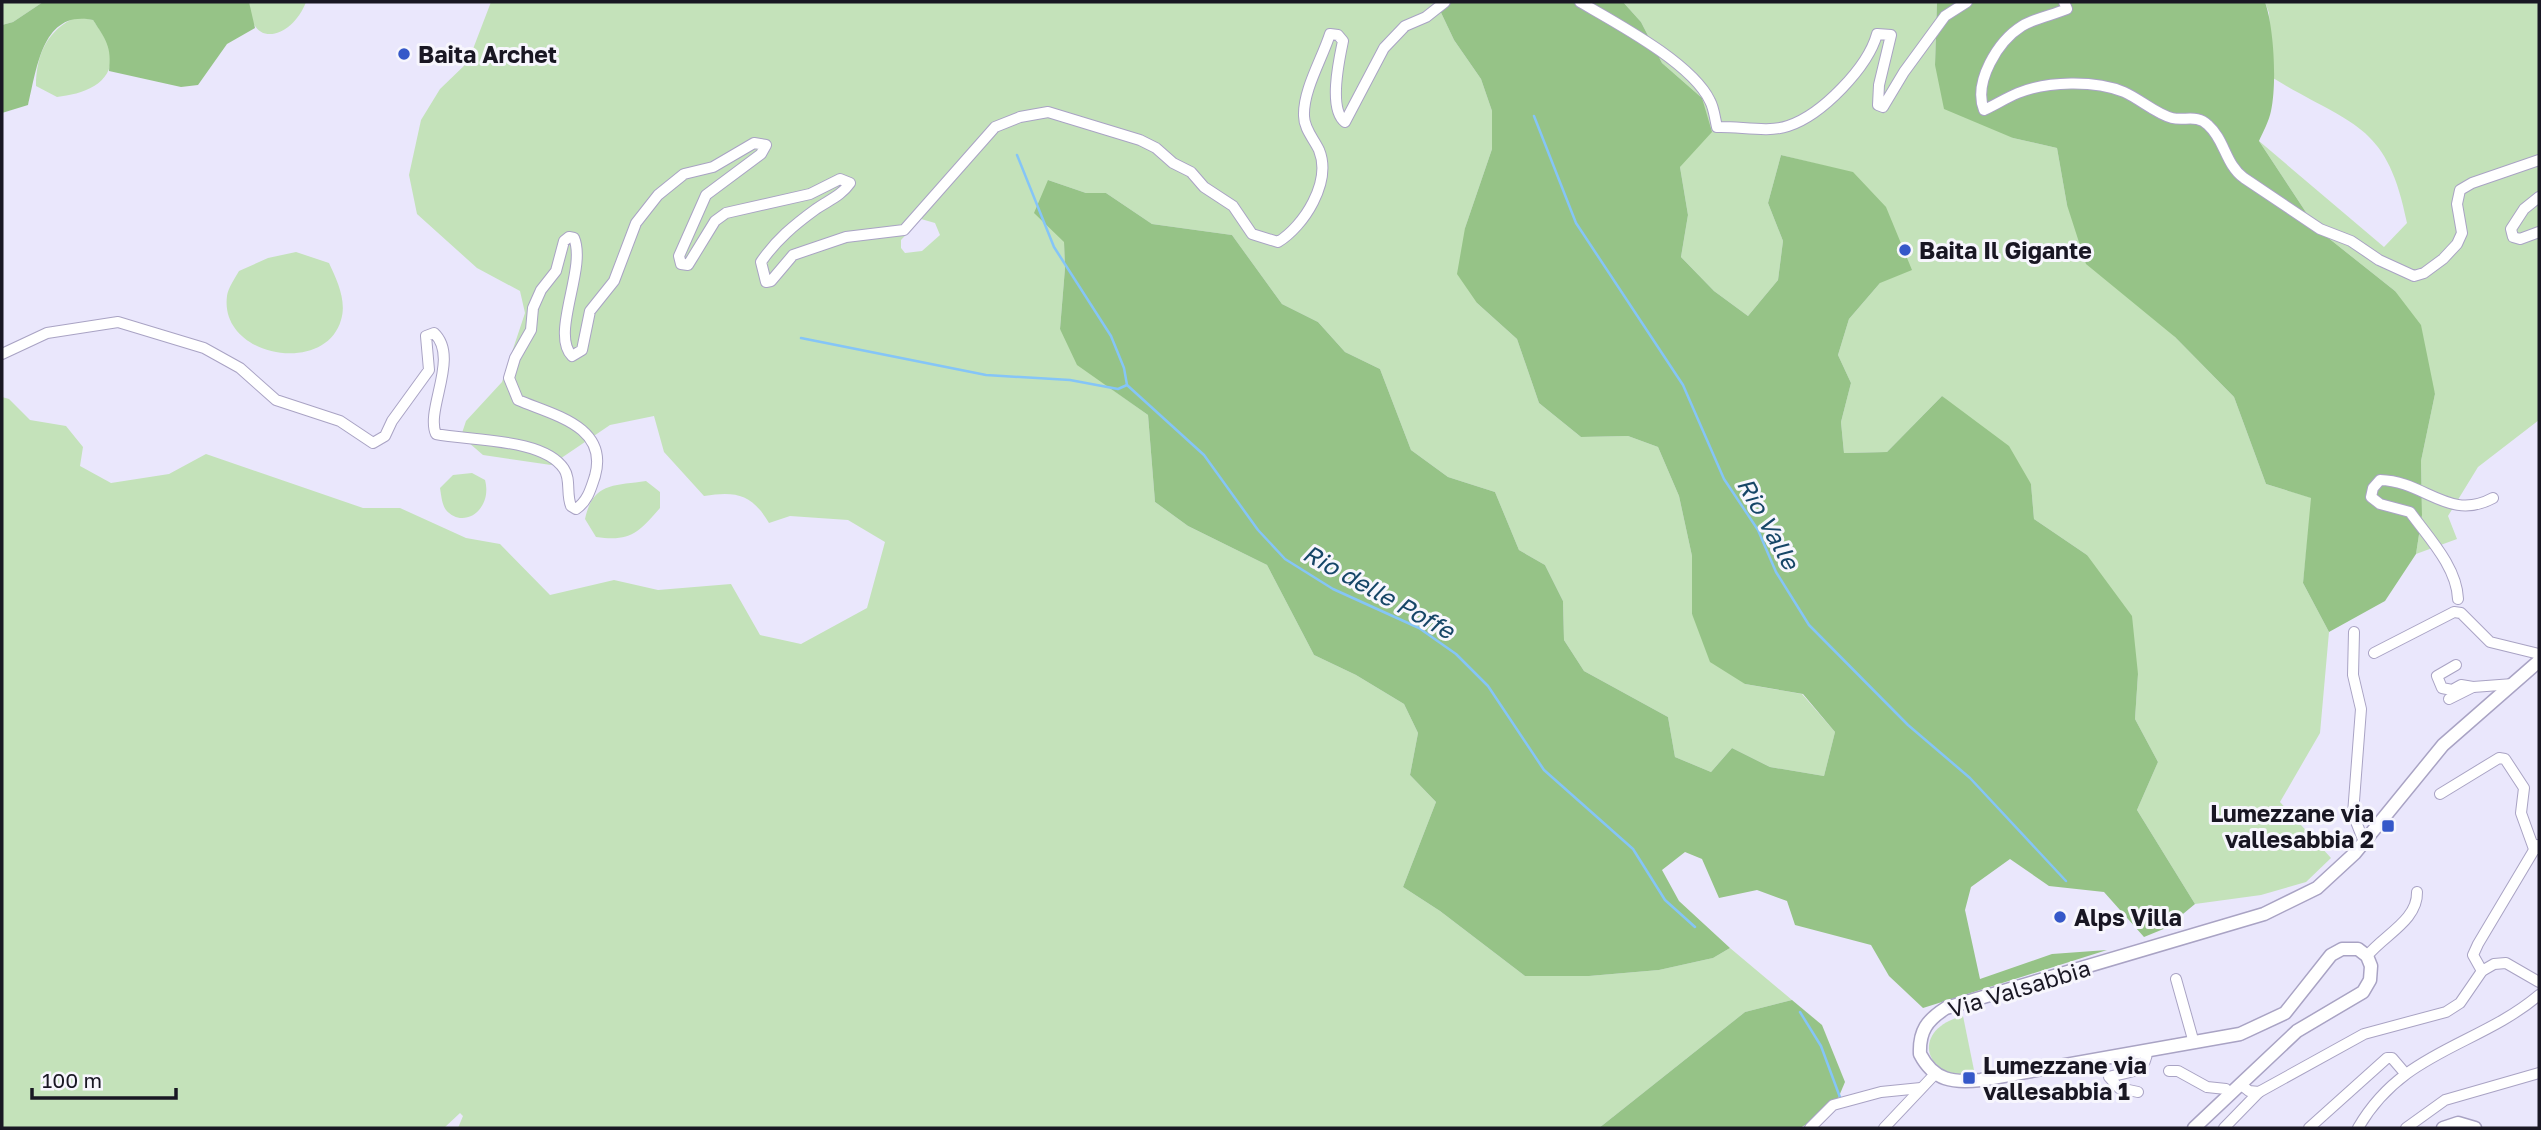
<svg xmlns="http://www.w3.org/2000/svg" width="2541" height="1130" viewBox="0 0 2541 1130" font-family="'Golos Text',sans-serif">
<rect width="100%" height="100%" fill="#eae7fc"/>
<!-- green -->
<g fill="#c4e2ba" fill-rule="evenodd">
<polygon points="2,2 43,2 13,22 2,25"/>
<path d="M249 2H306C293 37 250 52 249 2Z"/>
<path d="M491 2H1436L1454 40 1481 79 1492 111V149L1465 228 1477 303 1517 339 1539 403 1581 437 1628 436 1658 447 1679 496 1692 556V614L1745 684 1802 694 1835 732 1824 776 1770 767 1732 748 1711 772 1675 757 1668 717 1584 671 1564 640 1563 601 1545 565 1519 550 1495 492 1448 477 1411 450 1380 369 1345 352 1318 322 1282 304 1232 235 1152 224 1106 193H1086L1048 180 1064 242 1065 268 1060 329 1113 390 1148 415 1155 502 1188 526 1267 565 1314 655 1356 675 1404 704 1418 733 1410 775 1436 802 1403 887 1440 911 1525 976H1589L1659 970 1713 958 1730 948 1792 1000 1745 1012 1599 1128H458L463 1116 460 1113 444 1128H2V397L9 399 30 420 66 426 83 447 80 466 111 483 169 474 206 454 363 508H400L466 538 500 544 550 595 614 580 658 590 731 584 760 635 801 644 867 608 885 542 848 520 790 516 769 523C752 494 736 491 704 496L664 452 654 416 610 425 551 465 483 455 461 436 466 421 502 382 525 313 520 291 477 268 417 214 409 175 421 120 440 89 468 62ZM921 219 935 223 940 235 922 251 905 253 901 248V240Z"/>
<polygon points="1623,2 1937,2 1935,65 2013,138 2057,148 2067,205 2175,337 2234,397 2266,484 2312,498 2303,583 2329,632 2320,733 2280,802 2331,858 2306,882 2261,895 2195,904 2137,810 2158,762 2135,719 2138,674 2087,555 2034,519 2031,484 1942,396 1887,452 1844,453 1841,422 1851,383 1838,355 1849,319 1880,283 1885,207 1853,173 1781,155 1768,203 1783,241 1778,280 1748,316 1714,291 1681,257 1688,215 1680,167 1702,98 1662,63 1641,22"/>
<path d="M2265 2H2539V420L2478 467 2448 516 2457 539 2416 554 2422 515 2421 461 2435 394 2395 291 2317 229 2259 141 2384 247 2407 223C2387 121 2351 126 2273 78L2269 13Z"/>
<path d="M77 17 93 20C99 29 110 43 111 54 113 85 82 94 57 97L36 86C36 54 48 29 77 17Z"/>
<path d="M296 252 329 263C337 280 347 301 341 320 325 376 219 357 227 296 228 288 235 278 239 271L268 258Z"/>
<path d="M472 473 485 480C493 510 463 530 446 510 442 505 441 494 440 488L453 475Z"/>
<path d="M646 481 660 492V508C638 533 630 542 596 537L585 519C593 482 614 486 646 481Z"/>
<path d="M1963 1016 1975 1075C1925 1081 1908 1030 1963 1016Z"/>
</g>
<!-- forest -->
<g fill="#96c387">
<path d="M43 2H249L255 28 227 44 198 85 181 87 109 71C112 47 106 40 93 20 42 9 37 69 28 105L2 113V25L13 22Z"/>
<polygon points="1436,2 1623,2 1641,22 1662,63 1702,98 1712,132 1680,167 1688,215 1681,257 1714,291 1748,316 1778,280 1783,241 1768,203 1781,155 1853,172 1886,207 1912,270 1880,283 1849,319 1838,355 1851,383 1841,422 1844,453 1887,452 1942,396 2009,446 2031,484 2034,519 2087,555 2132,616 2138,674 2135,719 2158,762 2137,810 2195,904 2166,928 2144,937 2104,892 2049,886 2010,859 1971,887 1965,910 1980,979 2052,954 2107,950 1923,1008 1889,976 1871,945 1795,925 1787,901 1757,890 1719,898 1702,859 1685,852 1662,870 1679,901 1730,948 1713,958 1659,970 1589,976 1525,976 1440,911 1403,887 1436,802 1410,775 1418,733 1404,704 1356,675 1314,655 1267,565 1188,526 1155,502 1148,415 1077,365 1060,329 1065,268 1064,242 1034,213 1048,180 1086,193 1106,193 1152,224 1232,235 1282,304 1318,322 1345,352 1380,369 1411,450 1448,477 1495,492 1519,550 1545,565 1563,601 1564,640 1584,671 1668,717 1675,757 1711,772 1732,748 1770,767 1824,776 1835,732 1803,694 1745,684 1710,662 1692,614 1692,556 1679,496 1658,447 1628,436 1581,437 1539,403 1517,339 1477,303 1457,274 1465,228 1492,149 1492,111 1481,79 1454,40"/>
<path d="M1937 2H2265C2274 27 2277 84 2271 111 2269 121 2263 132 2259 141L2317 229 2395 291 2421 325 2435 394 2421 461 2422 515 2416 554 2385 601 2329 632 2303 583 2311 498 2266 484 2234 397 2175 337 2086 264 2067 205 2057 148 2013 138 1944 109 1935 65Z"/>
<polygon points="1792,1000 1822,1025 1845,1082 1834,1108 1800,1128 1599,1128 1745,1012"/>
</g>
<g fill="none" stroke-linecap="round" stroke-linejoin="round">
<!-- stream -->
<g stroke="#85c5f7" stroke-width="2.5">
<polyline points="1534,116 1576,223 1683,385 1724,479 1758,530 1776,572 1809,625 1908,725 1970,778 2066,881"/>
<polyline points="1017,155 1054,247 1111,336 1124,368 1127,385 1204,455 1258,530 1285,559 1333,589 1419,628 1456,654 1488,686 1544,770 1633,849 1665,900 1695,927"/>
<polyline points="801,338 986,375 1070,380 1118,389 1127,385"/>
<polyline points="1800,1012 1821,1046 1841,1100"/>
</g>
<!-- minor casing -->
<g stroke="#a9a3c4" stroke-width="12">
<g id="minor">
<path d="M1580 2C1616 23 1692 63 1710 101 1714 108 1715 119 1717 127 1739 126 1768 133 1788 126 1822 115 1868 67 1877 34L1891 35 1879 85 1878 105 1883 107 1904 72 1945 16 1967 2"/>
<path d="M2064 2 2067 9C2053 15 2035 18 2022 26 1998 41 1973 82 1984 110 1995 105 2006 98 2018 93 2047 81 2095 80 2124 92 2140 99 2156 114 2172 118 2185 121 2197 114 2208 125 2225 140 2225 164 2244 178L2320 229 2351 241 2379 260 2414 276 2424 273 2443 259 2457 244 2462 233 2457 204 2460 190 2472 183 2539 160"/>
<polyline points="2539,197 2524,209 2511,229 2513,237 2520,239 2539,232"/>
<path d="M2 354 47 333 118 322 204 348 240 368 276 400 340 421 373 443 385 436 392 421 429 370 426 336 434 333C460 357 425 410 436 434 471 441 544 438 564 469 571 479 566 494 571 506L576 509C588 501 591 488 595 476 609 426 553 415 518 400L509 378 515 358 531 330 533 308 541 290 556 271 564 241 569 237 574 238C587 268 550 334 572 356L582 350 590 311 614 281 636 223 658 195 684 174 713 167 754 143 766 145 761 154 706 195 679 256 681 264 688 265 715 221 726 213 810 194 840 179 850 183C841 196 829 200 816 209 794 225 776 240 761 262L766 282 771 281 793 255 846 237 904 230 995 127 1020 117 1048 112 1140 140 1156 148 1173 163 1191 172 1204 187 1233 206 1252 234 1278 242C1304 226 1332 182 1319 150 1314 139 1304 129 1304 116 1303 90 1322 59 1330 34L1338 35 1343 41C1339 60 1328 109 1345 122L1384 48 1405 26 1426 17 1445 2"/>
<path d="M2458 599C2457 567 2428 537 2410 512L2380 504 2371 497 2373 488 2380 480C2425 481 2449 522 2493 498"/>
<polyline points="2354,632 2353,675 2361,709 2353,814 2364,842"/>
<polyline points="2374,653 2454,612 2461,613 2490,642 2539,654"/>
<polyline points="2456,665 2437,676 2442,688 2452,690 2461,685 2473,687"/>
<polyline points="2449,699 2473,687 2513,684"/>
<polyline points="2440,794 2499,758 2505,759 2524,788 2521,813 2534,849 2539,849"/>
<path d="M2367 956C2384 935 2418 920 2417 892"/>
<polyline points="2482,971 2473,955 2478,944 2537,845"/>
<polyline points="2176,979 2194,1043"/>
<polyline points="2169,1071 2178,1071 2207,1087 2226,1089 2230,1094"/>
<polyline points="2240,1084 2249,1091 2259,1092 2364,1034 2446,1012 2460,1003 2482,971 2494,964 2506,963 2539,982"/>
<path d="M2138 1092 2119 1088 2109 1077C2127 1071 2146 1075 2147 1051"/>
<polyline points="1810,1128 1833,1105 1881,1092 1921,1088"/>
<polyline points="1884,1128 1935,1074"/>
<polyline points="2224,1128 2259,1092"/>
<polyline points="2309,1128 2387,1058 2392,1058 2404,1072"/>
<path d="M2358 1128C2403 1050 2477 1047 2539 995"/>
<polyline points="2406,1128 2445,1100 2539,1073"/>
</g>
</g>
<!-- major casing -->
<g stroke="#a9a3c4" stroke-width="15">
<g id="major">
<path d="M2194 1128 2297 1031 2363 992 2370 980 2371 966 2367 956 2358 949H2342L2331 955 2285 1013 2240 1034 1981 1080C1953 1083 1934 1081 1920 1054 1919 1031 1927 1020 1946 1008L2264 914 2317 888 2355 853 2443 745 2539 661"/>
<polyline points="2443,1128 2458,1123 2475,1128"/>
</g>
</g>
<!-- minor -->
<use href="#minor" stroke="#fff" stroke-width="10"/>
<!-- major -->
<use href="#major" stroke="#fff" stroke-width="12"/>
</g>
<!-- markers -->
<g fill="#3558c9" stroke="#f7f6fd" stroke-width="2.5">
<circle cx="404" cy="54" r="7"/>
<circle cx="1905" cy="250" r="7"/>
<rect x="2381" y="819" width="14" height="14" rx="3.5"/>
<circle cx="2060" cy="917" r="7"/>
<rect x="1962" y="1071" width="14" height="14" rx="3.5"/>
</g>
<g text-anchor="middle" dominant-baseline="central" stroke-width="6" stroke-linejoin="round" paint-order="stroke">
<!-- poi labels -->
<g font-size="23" font-weight="bold" fill="#191723" stroke="#f7f6fd" text-anchor="start">
<text x="418" y="54">Baita Archet</text>
<text x="1919" y="250">Baita Il Gigante</text>
<text x="2374" y="813" text-anchor="end">Lumezzane via<tspan x="2374" dy="26">vallesabbia 2</tspan></text>
<text x="2074" y="917">Alps Villa</text>
<text x="1983" y="1065">Lumezzane via<tspan x="1983" dy="26">vallesabbia 1</tspan></text>
</g>
<!-- street labels -->
<g font-size="23" fill="#191723" stroke="#f7f6fd">
<text transform="translate(2019 988) rotate(-17)">Via Valsabbia</text>
</g>
<!-- water labels -->
<g font-size="24" font-style="italic" fill="#164667" stroke="#f7f6fd">
<text transform="translate(1769 523) rotate(61)">Rio Valle</text>
<text transform="translate(1379 591) rotate(29)">Rio delle Poffe</text>
</g>
</g>
<!-- border -->
<rect width="2541" height="1130" fill="none" stroke="#191723" stroke-width="7"/>
<!-- scale -->
<path d="M32 1088v10h144v-10" fill="none" stroke="#191723" stroke-width="3.5"/>
<text x="42" y="1088" font-size="21" fill="#191723" stroke="#f7f6fd" stroke-width="5" paint-order="stroke">100 m</text>
</svg>
